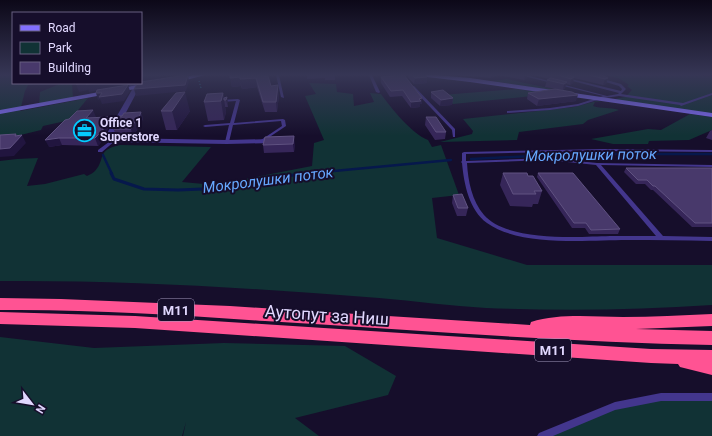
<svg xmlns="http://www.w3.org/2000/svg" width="712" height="436" viewBox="0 0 712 436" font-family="Roboto,sans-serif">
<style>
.green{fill:#113235}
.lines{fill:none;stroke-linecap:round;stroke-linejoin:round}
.stream-far1{stroke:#06184c;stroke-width:2.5}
.stream{stroke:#06184c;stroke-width:3}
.path{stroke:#26bdc5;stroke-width:1;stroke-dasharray:1 2;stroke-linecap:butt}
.lane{fill:#43368d;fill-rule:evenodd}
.street{fill:#43368d;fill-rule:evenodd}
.secondary{fill:#826fff;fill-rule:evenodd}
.highway{fill:#ff5393;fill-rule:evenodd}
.wall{fill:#362659}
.shaded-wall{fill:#21153f}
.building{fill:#48396b;stroke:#605282}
.labels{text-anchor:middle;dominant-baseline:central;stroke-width:4;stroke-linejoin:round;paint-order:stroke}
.far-poi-label{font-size:12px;font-weight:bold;fill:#e1d8ff;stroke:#160e2b;text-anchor:start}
.shield{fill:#160e2b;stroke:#a49bbf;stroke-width:1}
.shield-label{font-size:13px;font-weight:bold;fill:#e1d8ff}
.water-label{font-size:15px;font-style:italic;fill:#66a8ff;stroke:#160e2b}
.near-street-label{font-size:17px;fill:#e1d8ff;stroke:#160e2b}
</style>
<rect width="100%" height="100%" fill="#160e2b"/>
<path class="green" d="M0 75 13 76V83H43L28 85 25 91 20 111 88 98 70 120 43 126 41 130 0 140Z
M607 75H699L712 77V114L610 100 625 97 632 90 627 86 629 85 620 79Z
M507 79 576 94 492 81Z
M62 83H72L73 99 39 105 40 92Z
M309 83 336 84 337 92 353 94 354 106 374 102 370 93 381 94C392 109 411 133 428 140L432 147 441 145 459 195 432 198 437 238 527 265H712V305C637 310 562 311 486 308 451 306 415 301 379 298 253 288 126 280 0 281V161L17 159 38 158 27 186 45 184 84 174 87 176C89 175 93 173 95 171 106 159 96 150 120 145L211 147 182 182 215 185 312 166 314 143 324 140 305 96 316 94Z
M516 89 553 94 453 104 442 95Z
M597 101H601L595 102 593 106C602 109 610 107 619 110L588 120 583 124 519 132 517 140 440 142 472 134 473 131 463 119 574 107Z
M690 114 712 117V130L689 140 649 141 648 144H613L591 139 648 129 661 130Z
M0 337 94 348 224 343 345 346 396 376 388 395 295 418 319 436H183L186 422 182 436H0Z
M712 393V436H542L615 406 661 397Z"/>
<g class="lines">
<path class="stream-far1" d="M103 155 112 174
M471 159 572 154H712
M302 174 451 160"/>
<path class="stream" d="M111 173 114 179 144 189 178 190 228 188 265 178 313 173"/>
<path class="path" d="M199 81 201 88"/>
<path class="lane" d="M276 75H279L284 98 281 97Z
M369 75H372L380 92 379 93 376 92Z
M520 75H526L607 96 618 94 619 93 565 79 567 78 621 91 622 89 619 86 599 80 598 79 600 78 621 84 626 89 621 94 683 103 712 93V95L681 106 680 105 619 96 604 98 578 106 550 110 507 113V111H508L550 108 578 104 603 96Z
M412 86H414L455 129V137H453L452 130 412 88Z
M238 99 240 100 234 123 283 119 285 120 286 126 262 142 260 141 261 140 282 126 281 121 233 125 229 142 228 143H226L225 142 229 125 205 127 203 126 205 125 230 123 236 101 221 102 219 101 221 100Z
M113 139H115L116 140 102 152H98V150Z
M603 149 712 150V152L603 151 466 154V161L548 158 597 163 712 165V167L601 165 663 236 712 237V241C684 240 655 240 627 240 587 240 521 247 487 223 469 210 464 184 462 163L461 162 462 161V153L464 152ZM548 160 596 165 656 236C641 236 626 236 610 236 577 237 508 242 484 215 472 201 468 181 467 163Z
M661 393H712V401H661L615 410 553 436H537L539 433 615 402Z"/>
<path class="street" d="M125 83C131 83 136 82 139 88L114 135 116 138 227 140 271 139 275 141 271 143 227 144 111 142 106 135 133 88Z"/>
<path class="secondary" d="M193 75H205L175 83 172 81Z
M410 75H436L470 78 712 113V117L470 82Z
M149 83 152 85 151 86 0 114V110Z"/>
<path class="highway" d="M0 298 61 299 230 306 530 325 531 322C560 313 593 317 623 317 653 317 682 315 712 314V326L636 329 712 331V345C563 342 414 330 265 321 177 315 88 309 0 310Z
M0 312 135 316 651 349 712 350V375L680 367 678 364 651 363 135 328 0 324Z"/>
</g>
<path class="wall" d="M230 75 267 76 271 86 279 95 277 112H265L257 87 242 89 241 86 232 87Z
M307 75H335V80H325V78L307 79Z
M393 75H404L422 98V104H420V107L411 108 402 96 390 97 381 83V77L393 76Z
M408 75H426L427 83 414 84 408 77Z
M459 75H498L491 78Z
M499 75H527V78L524 80Z
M534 75H601L608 78 606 84 603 85 574 78 573 83 570 85 566 84 565 88 563 90 545 87 547 80 549 79Z
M431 92 453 98 452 105 440 106 431 98Z
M223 93 224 98 227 97 228 104V107H225L226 112 224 120 208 121 204 102Z
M528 93 576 101 537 106 527 99Z
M161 111H190L177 130H166Z
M96 117 95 118 110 124 105 134 107 139H104L98 146 62 145 49 147 65 120Z
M426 117 446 132 445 139 435 140 425 125Z
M143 118 140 127 138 128 133 137H117L116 135 113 128Z
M712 130V140L706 138 710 131Z
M295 144 294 152 264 153 263 145Z
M626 168H712V227H692L653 190H651L645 184H636L624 172Z
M503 173 528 176 542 191 538 204H533L532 207 510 206 500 185Z
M538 173 620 229 618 234H589L585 228H572L537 177Z
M453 195 468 208 466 216H457L452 203Z"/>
<path class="shaded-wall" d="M141 75H160L161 77 157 80 141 83Z
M188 75 189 81 186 91 136 96 134 89Z
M491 75H498L491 78Z
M525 75H527V78L524 80Z
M240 77 241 86 232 87 230 78Z
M427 77V83L414 84 415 78Z
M574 77 573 83 570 85 571 79Z
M256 78 257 87 242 89 240 79Z
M608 78 606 84 603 85 605 79Z
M567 82 565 88 563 90 564 84Z
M84 83H86L88 90 79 92 76 84Z
M94 83H125L126 85 89 92 86 84Z
M128 85 130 91 124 101 102 104 100 99 98 100 96 93Z
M278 85 279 95 277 112 276 102Z
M185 92 190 111 177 130 172 111Z
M223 93 226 112 224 120 221 101Z
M578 95 576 101 537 106 539 99Z
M227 97 228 104V107L226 100Z
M422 98V104H420V107L411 108V102L419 99Z
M453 98 452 105 440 106 441 100Z
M93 110 96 117 89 126 86 118Z
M141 112 143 118 140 127 138 128 133 137 131 129Z
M108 117 110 124 105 134 107 139H104L98 146 95 138Z
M16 134 19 139 22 135 26 143 14 156 0 157V149Z
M294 136 295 144 294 152 293 144Z
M59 138 62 145 49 147 45 140Z"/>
<path class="building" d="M186 75H188L185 85 134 89 138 83H141V82Z
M230 75H265V77L268 76 271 86 278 85 276 102H263L256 78 240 79V77L230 78Z
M394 75H404L422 98 419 99 421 101 411 102 403 90 391 91 381 77 395 76Z
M413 75H426L427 77 415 78Z
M558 75H570L574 77 571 79Z
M589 75H601L608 78 605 79Z
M551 78 567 82 564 84 547 80Z
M75 83H84L76 84Z
M86 83H94L86 84Z
M128 85 122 94 99 97 102 93H96L97 90Z
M555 89 572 92 578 95 539 99 528 93Z
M443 90 453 98 441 100 431 92Z
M185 92 172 111H161L176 93Z
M223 93 221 101 204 102 207 94Z
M227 97 226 100H224V98Z
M93 110 86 118 108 117 102 127 104 132H101L95 138H59L45 140 65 120 69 119 77 111Z
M141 112 138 120 135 121 131 129H114L113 128 119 116H122L124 113Z
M426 117H436L446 132H436Z
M16 134 15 136 22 135 10 148 0 149V135Z
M294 136 293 144 263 145 265 137Z
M626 168H712V223H695L655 186H653L647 180H638Z
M503 173H527L528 176H533L542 191H534L536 194H513Z
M538 173H573L620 229 591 230 586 223H574Z
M462 194 468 208H458L453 195Z"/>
<linearGradient id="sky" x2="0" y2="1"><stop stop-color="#0c0818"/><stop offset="0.55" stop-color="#363655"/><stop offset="1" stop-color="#363655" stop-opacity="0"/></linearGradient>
<rect width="712" height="136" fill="url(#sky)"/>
<defs>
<symbol id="office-ring" viewBox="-11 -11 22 22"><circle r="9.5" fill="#160e2b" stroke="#04cbff" stroke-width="1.5"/><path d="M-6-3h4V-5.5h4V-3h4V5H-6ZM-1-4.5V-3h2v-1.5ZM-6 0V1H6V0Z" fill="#04cbff"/></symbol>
</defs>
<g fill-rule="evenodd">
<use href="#office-ring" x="72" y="118" width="25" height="25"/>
</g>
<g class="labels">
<g class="far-poi-label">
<text x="100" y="123">Office 1<tspan x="100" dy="14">Superstore</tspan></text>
</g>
<g class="shield">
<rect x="158" y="299" width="36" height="22" rx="3"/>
<rect x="535" y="339" width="36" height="22" rx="3"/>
</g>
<g class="shield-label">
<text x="176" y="310">M11</text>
<text x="553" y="350">M11</text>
</g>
<g class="water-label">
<text transform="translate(591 155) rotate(-1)">Мокролушки поток</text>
<text transform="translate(268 180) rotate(-7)">Мокролушки поток</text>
</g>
<g class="near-street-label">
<text transform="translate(327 315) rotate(4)">Аутопут за Ниш</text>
</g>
</g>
<rect x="12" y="12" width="130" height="72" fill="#160e2b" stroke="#675f80"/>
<rect x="20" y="25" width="20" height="6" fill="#826fff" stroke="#675f80"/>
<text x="48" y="32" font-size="12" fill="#e1d8ff">Road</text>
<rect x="20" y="42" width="20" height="12" fill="#113235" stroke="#675f80"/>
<text x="48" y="52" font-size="12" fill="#e1d8ff">Park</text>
<rect x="20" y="62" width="20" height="12" fill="#48396b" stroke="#675f80"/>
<text x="48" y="72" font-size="12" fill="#e1d8ff">Building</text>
<g transform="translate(32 404) rotate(121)" stroke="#160e2b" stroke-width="3" paint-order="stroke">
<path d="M0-3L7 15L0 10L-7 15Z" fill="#e1d8ff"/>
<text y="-6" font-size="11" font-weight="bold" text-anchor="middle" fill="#e1d8ff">N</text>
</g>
</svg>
